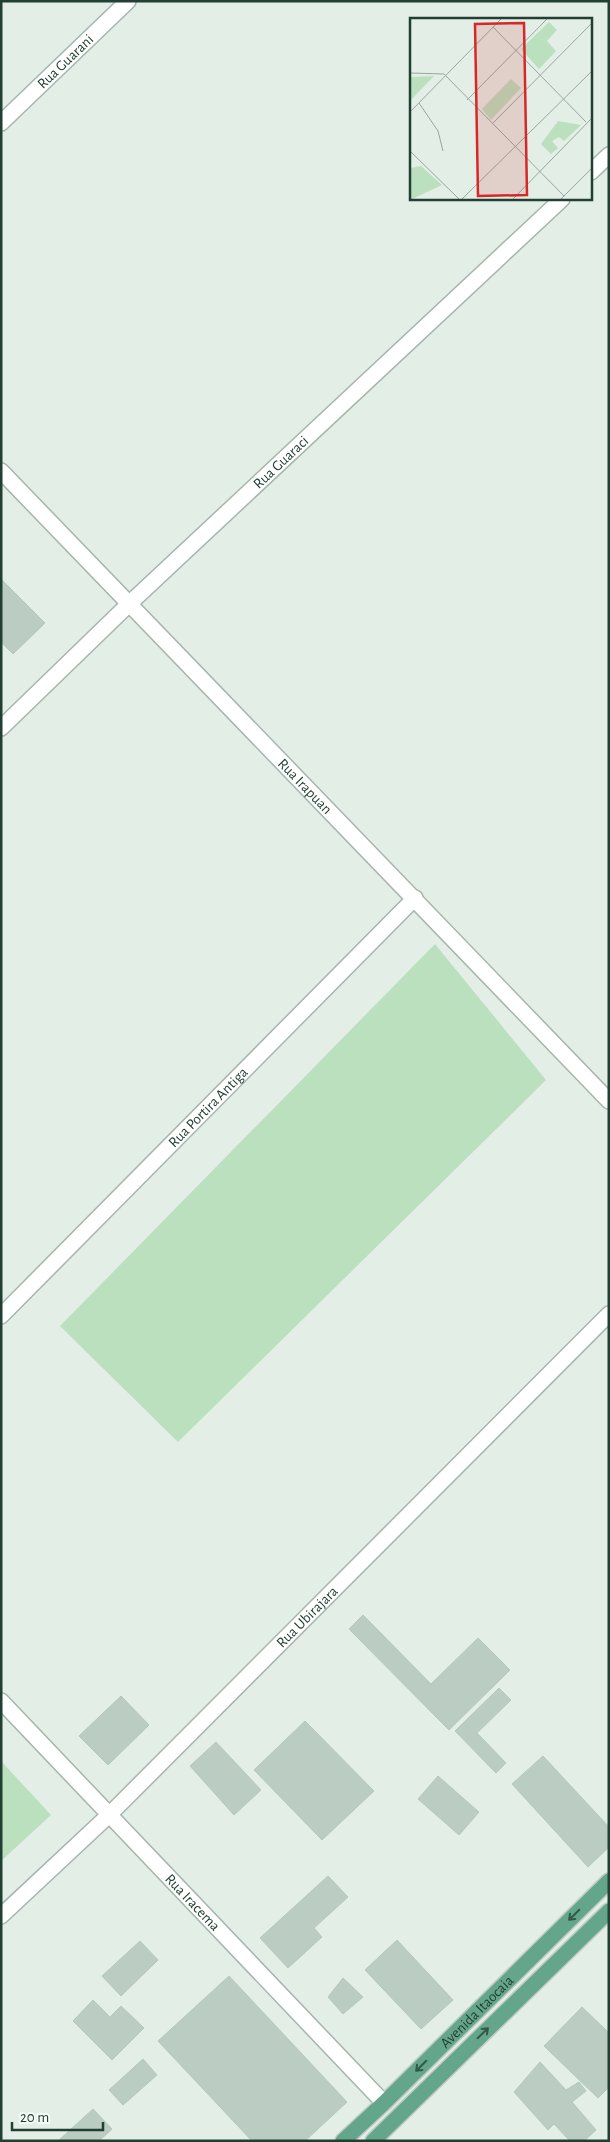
<svg xmlns="http://www.w3.org/2000/svg" width="610" height="2142" viewBox="0 0 610 2142" font-family="'Alegreya Sans',sans-serif">
<style>
.green{fill:#bae0be}
.building{fill:#bbccc2;stroke:#b4c8bd}
.lines{fill:none;stroke-linecap:round;stroke-linejoin:round}
.minor-casing{stroke:#a5b6ad;stroke-width:18}
.major-casing{stroke:#c1cac6;stroke-width:18}
.minor{stroke:#fff;stroke-width:15}
.major{stroke:#64a68b;stroke-width:15}
.oneway{stroke:#325a49}
.labels{text-anchor:middle;dominant-baseline:central;stroke-width:4;stroke-linejoin:round;paint-order:stroke}
.street-label{font-size:15px;fill:#214033;stroke:#f4faf6}
.inset-road{fill:none;stroke:#95a89f;stroke-width:1}
.view{fill:#d62828;fill-opacity:0.15;stroke:#d62828;stroke-width:2.5}
.inset-edge{fill:none;stroke:#214033;stroke-width:2.5}
</style>
<rect width="100%" height="100%" fill="#e3eee7"/>
<path class="green" d="M435 944 546 1080 178 1442 60 1326Z
M1 1761 51 1815 1 1861Z"/>
<path class="building" d="M1 579 45 623 13 654 1 642Z
M363 1615 431 1684 478 1638 510 1670 449 1730 349 1629Z
M499 1688 511 1700 477 1733 506 1763 496 1773 455 1731Z
M121 1696 149 1725 108 1765 79 1736Z
M305 1721 374 1791 322 1840 254 1770Z
M216 1742 261 1790 234 1815 190 1766Z
M543 1756 609 1827V1847L588 1867 512 1784Z
M438 1776 479 1812 459 1835 418 1799Z
M328 1876 348 1897 314 1928 322 1937 288 1968 260 1938Z
M397 1940 453 2000 421 2029 365 1970Z
M140 1941 158 1960 121 1996 102 1976Z
M229 1976 347 2102 305 2141H252L158 2041Z
M343 1978 363 1997 343 2014 328 1997Z
M93 2000 110 2017 121 2006 144 2028 112 2060 73 2021Z
M582 2007 609 2033V2087L598 2098 544 2046Z
M143 2059 157 2075 123 2105 109 2090Z
M540 2062 566 2090 579 2082 586 2091 572 2102 596 2130 584 2141H570L554 2124 548 2130 514 2092Z
M93 2109 112 2129 99 2141H58Z"/>
<g class="lines">
<defs>
<g id="minor">
<path id="s1" d="M1 123 128 1"/>
<path d="M591 172 609 155"/>
<path id="s2" d="M1 471 609 1101"/>
<path id="s3" d="M1 728 129 604 562 199"/>
<path id="s4" d="M1 1316 415 898"/>
<path id="s5" d="M1 1701 384 2103"/>
<path id="s6" d="M1 1916 109 1815 609 1314"/>
</g>
<g id="major">
<path id="s7" d="M343 2141 384 2103 609 1881"/>
<path d="M373 2141 609 1911"/>
</g>
</defs>
<use href="#minor" class="minor-casing"/>
<use href="#major" class="major-casing"/>
<use href="#minor" class="minor"/>
<use href="#major" class="major"/>
</g>
<defs><path id="oneway-shaft" d="M-6 0H5M1.5-3L5.5 0L1.5 3" fill="none" stroke-width="1.6" stroke-linecap="round" stroke-linejoin="round" transform="scale(1.25)"/></defs>
<g class="oneway">
<use href="#oneway-shaft" transform="translate(574 1915) rotate(135)"/>
<use href="#oneway-shaft" transform="translate(483 2033) rotate(-44)"/>
<use href="#oneway-shaft" transform="translate(421 2066) rotate(135)"/>
</g>
<g class="labels">
<g class="street-label">
<text stroke="none"><textPath href="#s1" startOffset="89">Rua Guarani</textPath></text>
<text stroke="none"><textPath href="#s3" startOffset="386">Rua Guaraci</textPath></text>
<text stroke="none"><textPath href="#s2" startOffset="438">Rua Irapuan</textPath></text>
<text stroke="none"><textPath href="#s4" startOffset="294">Rua Portira Antiga</textPath></text>
<text stroke="none"><textPath href="#s6" startOffset="428">Rua Ubirajara</textPath></text>
<text stroke="none"><textPath href="#s5" startOffset="278">Rua Iracema</textPath></text>
<text stroke="none"><textPath href="#s7" startOffset="186">Avenida Itaocaia</textPath></text>
</g>
</g>
<g transform="translate(410 18)">
<rect width="182" height="182" fill="#e3eee7"/>
<path d="M139 4 147 12 137 23 146 33 129 51 111 31ZM24 58 0 83V59ZM101 61 111 70 81 102 72 91ZM148 103 171 107 154 123 149 119 142 123 148 130 141 136 131 126ZM11 148 32 167 0 182V150Z" fill="#bae0be"/>
<path class="inset-road" d="M83 9 176 104M0 55 34 56 154 178M57 82 138 0M9 85 28 113 33 133M0 94 92 0M83 105 182 5M0 133 50 182M51 182 183 52M102 182 183 99M150 182 183 149"/>
<path class="view" d="M114 5 117 177 68 178 65 6Z"/>
<rect width="182" height="182" class="inset-edge"/>
</g>
<rect width="610" height="2142" fill="none" stroke="#214033" stroke-width="5"/>
<path d="M12 2122v8h91v-8" fill="none" stroke="#214033" stroke-width="2.5"/>
<text x="20" y="2122" font-size="15" fill="#214033" stroke="#f4faf6" stroke-width="4" paint-order="stroke">20 m</text>
</svg>
